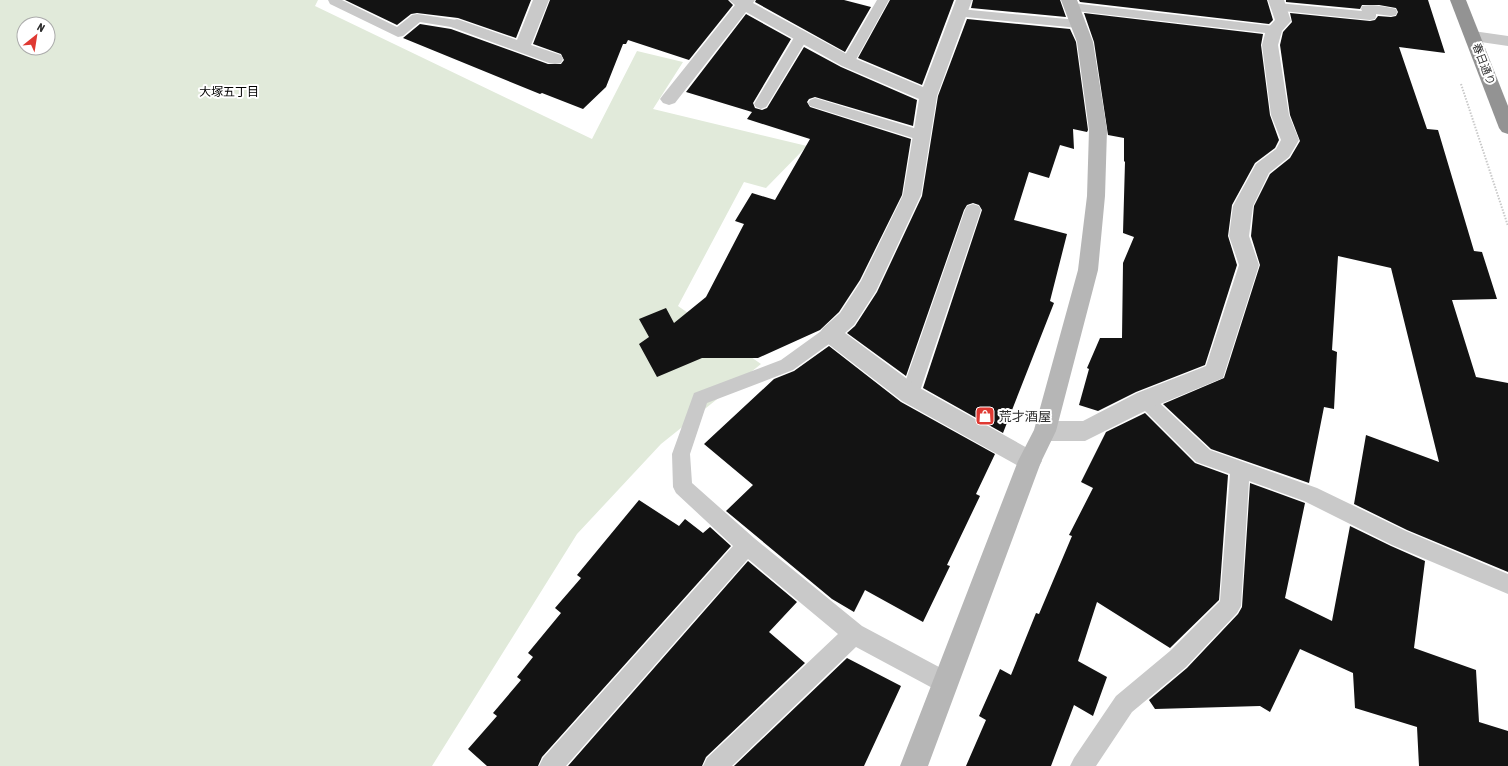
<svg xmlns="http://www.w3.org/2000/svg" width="1508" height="766" viewBox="0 0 1508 766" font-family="'Asap Condensed','Noto Sans JP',sans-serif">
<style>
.green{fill:#e1eada;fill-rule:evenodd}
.building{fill:#131313}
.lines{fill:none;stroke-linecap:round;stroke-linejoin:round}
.path{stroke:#c9c9c9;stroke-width:2;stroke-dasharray:1.5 1.5;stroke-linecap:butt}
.lane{fill:#c9c9c9;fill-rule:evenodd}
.street{fill:#c9c9c9;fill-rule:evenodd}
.secondary{fill:#b6b6b6;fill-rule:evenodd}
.highway{fill:#939393;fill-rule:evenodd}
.labels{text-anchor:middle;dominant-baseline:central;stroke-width:4;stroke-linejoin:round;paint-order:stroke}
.far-street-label{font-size:11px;fill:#2c2c2c;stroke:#fff}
.far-neighbourhood-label{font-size:12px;fill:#000;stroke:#fff}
.poi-label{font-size:13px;fill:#2c2c2c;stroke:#fff;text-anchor:start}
</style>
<rect width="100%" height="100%" fill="#fff"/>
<path class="green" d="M0 0H318L315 6 592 139 637 51 683 62 653 109 807 146 766 188 744 182 678 306 761 364 661 444 577 534 432 766H0ZM24 24H48V48H24Z"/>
<path class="building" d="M345 0H531L516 38 458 18 417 13 411 14 397 25Z
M550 0H728L733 5 689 60 628 40 626 44H623L606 87 583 109 542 93 540 94 403 38 420 24 451 29 548 64H561L564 60 561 54 533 44Z
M756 0H844L871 7 845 52 755 2Z
M890 0H954L922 85 858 58Z
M973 0H1060L1066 17 971 8Z
M1079 0H1267L1273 20 1269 24 1080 2Z
M1286 0H1428L1445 53 1399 47 1427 129 1438 130 1474 251 1482 252 1497 299 1452 300 1476 377 1508 383V572L1407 530 1354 504 1366 435 1439 462 1391 268 1338 256 1332 350 1337 352 1334 409 1324 407 1309 483 1211 449 1163 404 1224 378 1260 265 1251 236 1254 206 1270 174 1290 158 1300 141 1290 115 1280 45 1283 32 1292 22 1290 13 1370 21 1375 20 1378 16 1391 17 1396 16 1398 12 1396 8 1379 5H1362L1360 9 1286 2Z
M1084 13 1263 34 1261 45 1270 115 1279 140 1275 148 1255 163 1232 205 1228 236 1237 265 1205 365 1136 392 1098 411 1079 405 1089 369 1087 368 1100 338H1122L1123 263 1134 237 1123 233 1125 162 1124 161V138L1108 135 1094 42Z
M746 14 791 39 753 103 755 108 762 110 767 108 804 47 841 67 917 100 913 126 815 97 809 99 807 102 810 107 911 139 902 195 860 280 839 312 820 330 758 358H702L657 377 639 344 649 337 639 319 666 308 674 323 706 297 744 224 735 221 752 193 775 200 810 139 747 119 752 112 686 92Z
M967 19 1070 29 1076 42 1088 130 1087 132 1073 129 1074 149 1060 145 1049 178 1029 172 1014 220 1067 234 1050 301 1054 303 1003 433 923 388 982 210 979 205 973 203 967 205 964 210 906 376 847 333 855 326 877 292 922 196 938 96Z
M829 346 901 402 995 454 976 494 980 496 947 565 950 566 923 622 865 590 854 612 832 599 726 511 753 485 704 444 774 379 794 371Z
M1145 413 1195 463 1228 475 1219 600 1170 648 1097 602 1078 661 1107 677 1093 716 1074 705 1051 766H966L986 720 979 716 1000 669 1011 675 1036 613 1039 614 1072 536 1069 535 1093 488 1081 482 1106 432Z
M1250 483 1305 503 1285 598 1332 621 1350 526 1391 546 1425 561 1414 648 1476 670 1479 722 1508 731V766H1419L1417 727 1355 708 1353 673 1300 649 1270 712 1260 706 1155 709 1149 700 1187 668 1238 614 1242 607Z
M639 500 679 526 685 519 703 533 710 527 731 546 542 757 538 766H487L468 749 497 716 493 713 521 680 517 677 533 657 528 653 561 613 555 608 581 578 577 575Z
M748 561 797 602 769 632 805 663 706 757 702 766H568Z
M847 658 901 686 864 766H734Z"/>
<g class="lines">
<path class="path" d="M1461 84 1508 226"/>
<path class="lane" d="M328 0H342L397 27 412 15 417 14 457 20 462 21 464 24 462 27 457 28 420 22 403 36 398 37 330 4Z
M877 0H889L853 65 848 66 843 65 841 62Z
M1072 3 1274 26 1279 27 1281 30 1279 33 1274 34 1067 10 1066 7 1067 4Z
M1278 3 1362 11 1361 9 1362 6C1372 4 1386 7 1396 9L1397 12 1396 15 1391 16 1376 14V16L1375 19 1370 20 1273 10 1272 7 1273 4Z
M960 9 1078 20 1083 21 1085 24 1083 27 1078 28 955 16 954 13 955 10Z
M802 32 807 33 809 36 768 104 766 107 761 109 756 107 754 104 795 36 797 33Z
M815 98 927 132 929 136 927 140 922 141 810 106 808 103 810 100Z
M973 204 979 206 981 210 919 394 916 399 910 402 904 399 901 394 965 210 967 206Z
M830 327 836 329 839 334 836 339 793 370 707 403 690 454 692 483 754 538 862 626 954 675 957 683 954 691 946 694 938 691 856 647 732 766H703L707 758 838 634 748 559 566 766H539L543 758 733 546 676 493 673 487 672 454 694 393 781 360 824 329Z
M1145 392 1151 395 1210 450 1317 488 1406 531 1508 574V594L1392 545 1304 501 1249 481 1241 606 1237 613 1186 667 1132 712 1096 766H1070L1074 758 1116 696 1170 651 1220 601 1230 474 1196 462 1139 405 1136 400 1139 395Z"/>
<path class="street" d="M533 0H549L531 45 561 55 563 59 561 63 555 64 549 63 451 27 449 24 451 21 457 19 517 40Z
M729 0H755L753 3 854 58 923 87 956 0H972L937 96 921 195 876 291 854 325 845 333 918 387 1038 454 1042 461 1038 468 1030 471 1022 468 902 401 823 340 819 334 823 328 840 313 861 281 903 195 919 99 842 66 746 12 675 103 669 105 663 103 660 99 663 95 735 5Z
M1268 0H1284L1291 21 1282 31 1278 45 1289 115 1299 140 1289 157 1269 173 1253 206 1249 236 1259 265 1223 378 1153 407 1085 441H1045L1037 438 1034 431 1037 424 1045 421H1083L1137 393 1206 366 1239 265 1229 236 1233 206 1256 164 1276 149 1281 140 1271 115 1262 45 1266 30 1275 20Z
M1473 31 1508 36V46L1467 40 1465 36 1467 32Z"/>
<path class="secondary" d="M1061 0H1077L1093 42 1107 130 1105 196 1098 270 1056 431 1041 462 928 766H900L1018 461 1034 430 1078 270 1087 196 1089 130 1077 42Z"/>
<path class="highway" d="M1450 0H1466L1508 106V134L1502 132 1499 128Z"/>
</g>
<defs>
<symbol id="shop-square" viewBox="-11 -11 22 22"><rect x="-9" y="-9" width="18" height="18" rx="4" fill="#df3932" stroke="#fff"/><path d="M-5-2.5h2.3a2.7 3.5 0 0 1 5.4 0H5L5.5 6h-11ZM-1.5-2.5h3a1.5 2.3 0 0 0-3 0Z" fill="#fff"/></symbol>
</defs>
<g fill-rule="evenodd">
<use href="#shop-square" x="974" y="405" width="22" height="22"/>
</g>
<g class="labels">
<g class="far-street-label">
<text transform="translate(1484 64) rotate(69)">春日通り</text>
</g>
<g class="far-neighbourhood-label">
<text x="229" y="92">大塚五丁目</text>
</g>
<g class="poi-label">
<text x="999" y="416">荒才酒屋</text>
</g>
</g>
<g transform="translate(36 36) rotate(30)"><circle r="19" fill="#ffffff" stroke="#ababab"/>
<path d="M0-3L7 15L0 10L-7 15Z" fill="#df3932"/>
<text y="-6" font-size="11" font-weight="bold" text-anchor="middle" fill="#2c2c2c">N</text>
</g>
</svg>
